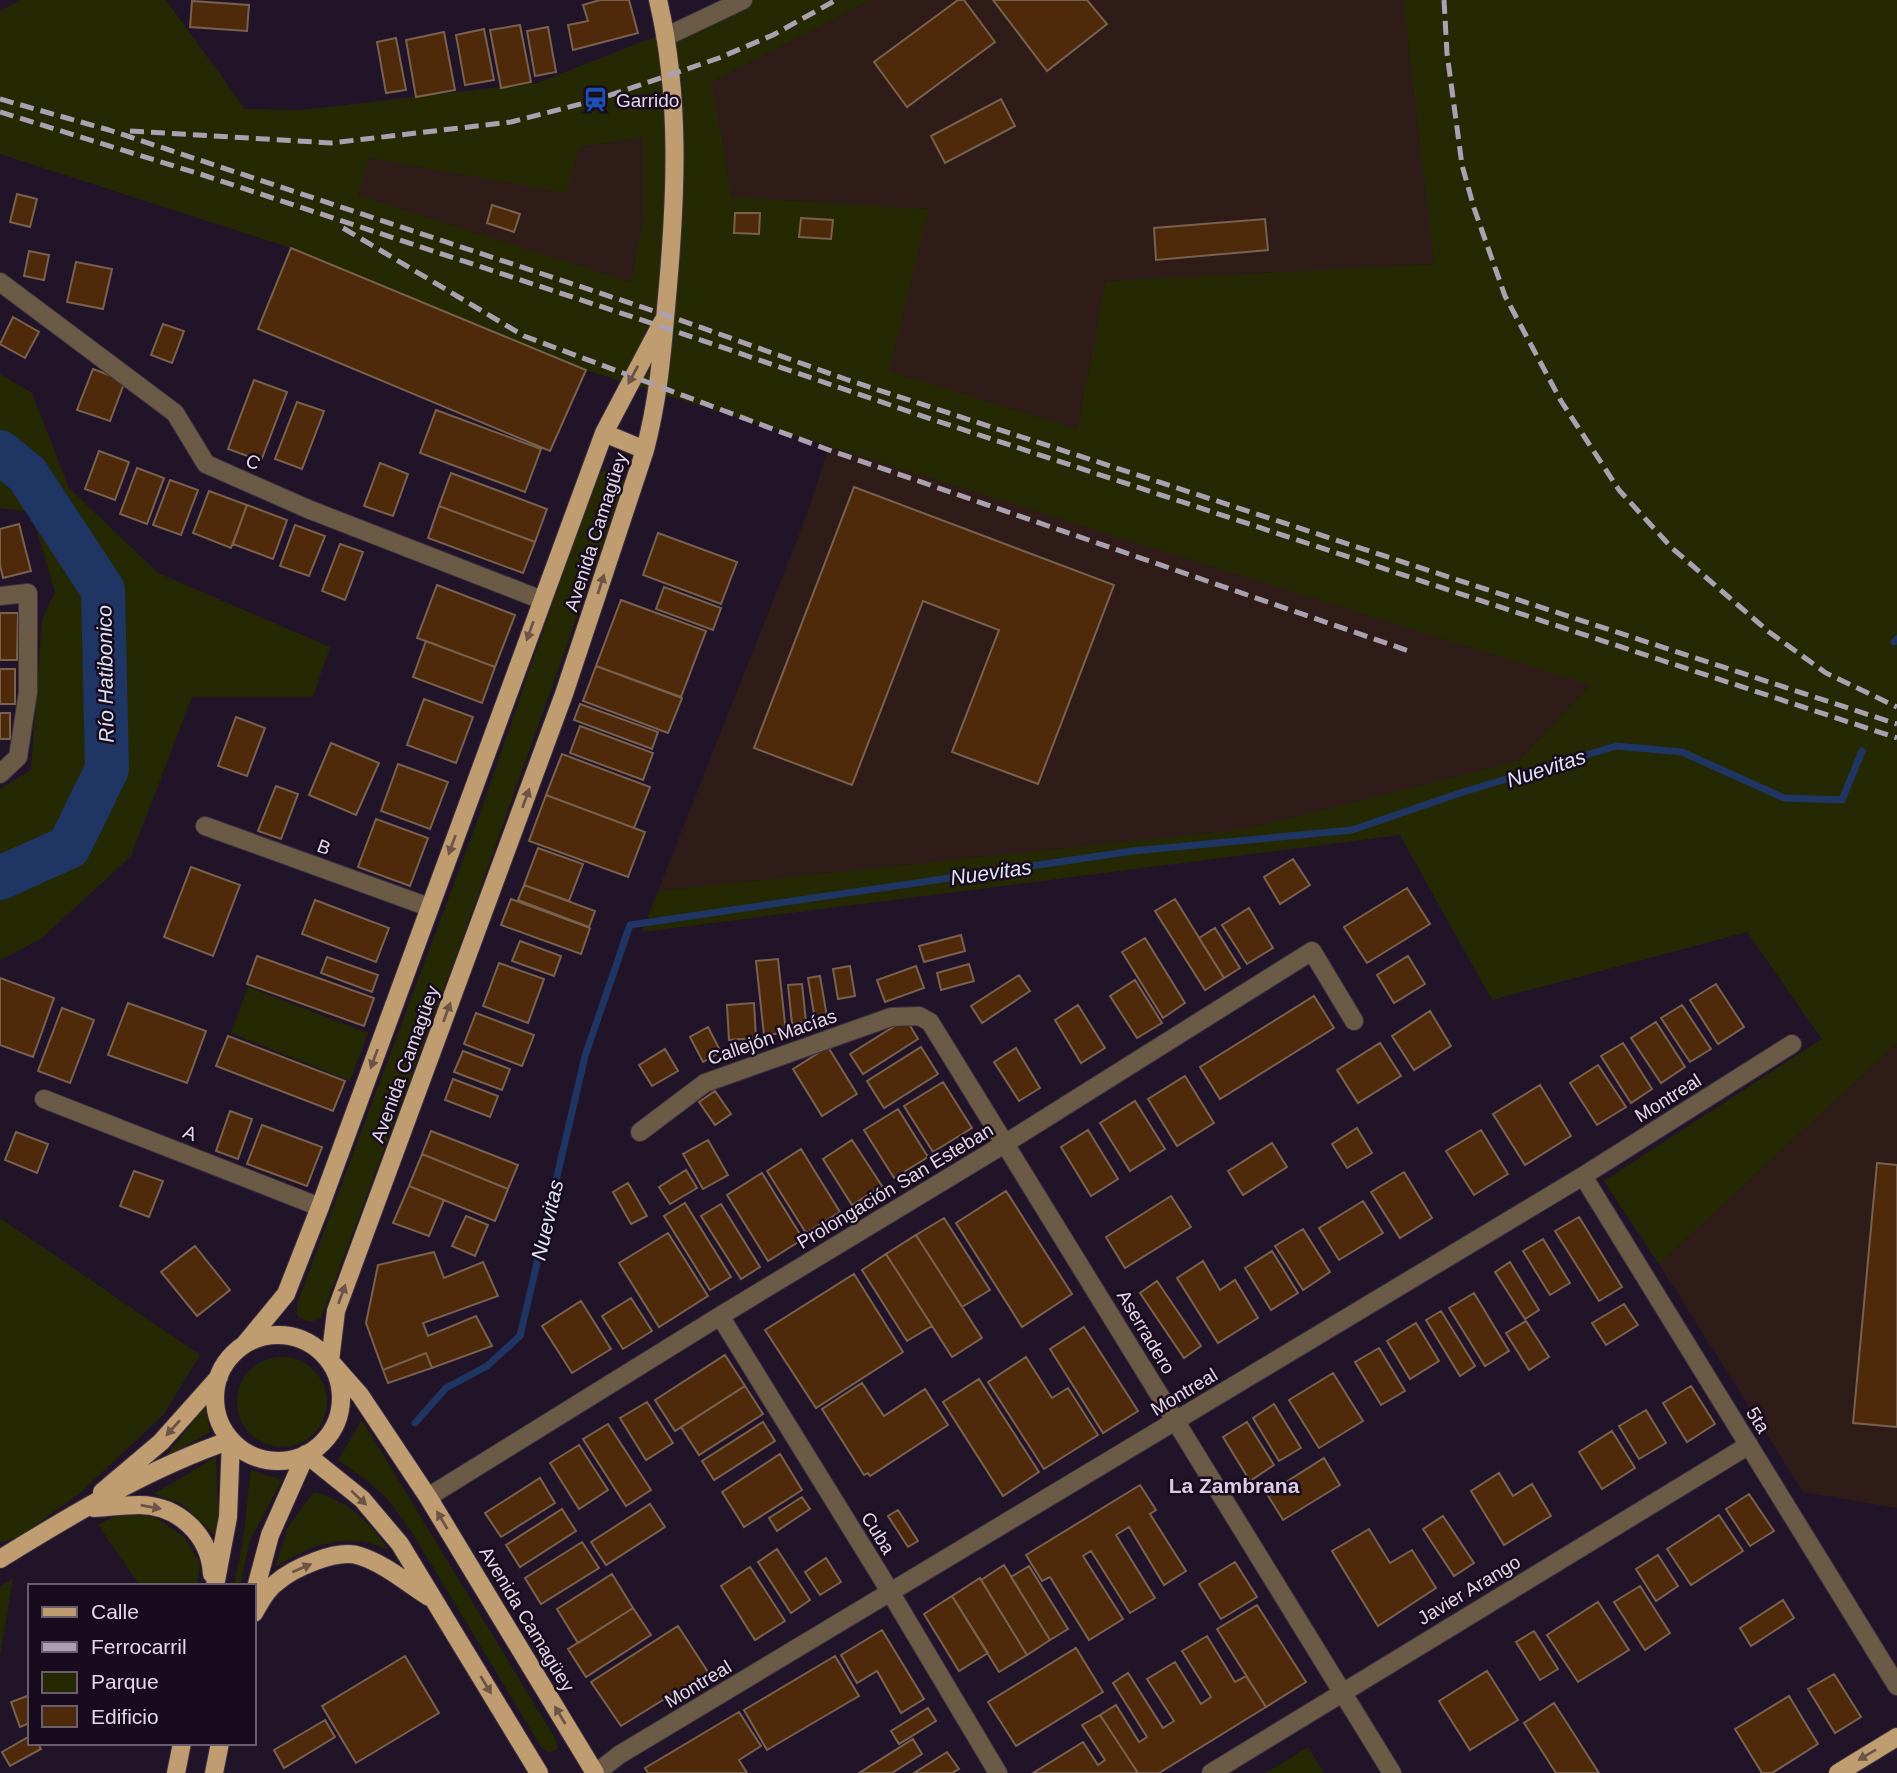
<svg xmlns="http://www.w3.org/2000/svg" width="1897" height="1773" viewBox="0 0 1897 1773" font-family="Helvetica,sans-serif">
<style>
.industrial{fill:#2f1c18}
.green{fill:#242904;fill-rule:evenodd}
.lines{fill:none;stroke-linecap:round;stroke-linejoin:round}
.stream{stroke:#1f3563;stroke-width:7}
.river{stroke:#1f3563;stroke-width:44}
.building{fill:#4e2a0b;stroke:#796150;stroke-width:2}
.minor-casing{stroke:#3d3043;stroke-width:20}
.major-casing{stroke:#3d3043;stroke-width:20}
.minor{stroke:#6b5b46;stroke-width:18}
.major{stroke:#bf9d70;stroke-width:18}
.rail{stroke:#aba0b0;stroke-width:5;stroke-dasharray:14 7;stroke-linecap:butt}
.oneway{fill:#6c5447}
.labels{text-anchor:middle;dominant-baseline:central;stroke-width:5;stroke-linejoin:round;paint-order:stroke}
.poi-label{font-size:19px;fill:#e2d9e7;stroke:#180b1e;text-anchor:start}
.street-label{font-size:19px;fill:#e2d9e7;stroke:#180b1e}
.water-label{font-size:21px;font-style:italic;fill:#dce5f4;stroke:#180b1e}
.neighbourhood-label{font-size:21px;font-weight:bold;fill:#ddcbe5;stroke:#180b1e}
</style>
<rect width="100%" height="100%" fill="#221428"/>
<path class="industrial" d="M871 0H1403L1434 264 1106 281 1077 429 888 371 929 209 732 197 712 82Z
M644 138 643 218 631 282 358 195 368 158 565 192 579 147Z
M830 445 1591 684 1519 761 1245 829 658 891 806 517Z
M1897 1043V1508L1803 1492 1659 1264Z"/>
<path class="green" d="M21 0H166L245 109 301 110 537 83 749 0H871L712 82 732 197 929 209 889 371 1077 429 1106 281 1434 264 1403 0H1897V1043L1659 1264 1604 1181 1822 1039 1747 932 1492 1000 1400 835 642 932 658 891 1245 829 1519 761 1590 685 586 370 291 248 0 154V11ZM643 138V218L631 282 358 195 369 158 566 193 579 147Z
M0 374 32 393 69 488 158 573 330 647 313 697H192L131 856 41 939 0 960V789L31 770 42 620 55 592 31 512 0 508Z
M605 470 620 475 625 482 463 937 321 1318C311 1323 305 1322 297 1315V1304L481 811 597 474Z
M248 987 368 1033 350 1081 231 1033Z
M0 1218 200 1355 163 1415 80 1493 19 1537 0 1543Z
M237 1402a45 45 0 1 1 90 0a45 45 0 1 1-90 0Z
M205 1407 210 1432 164 1458Z
M362 1420 556 1740 558 1748 550 1753 542 1748 413 1534 386 1497 369 1482 338 1460Z
M216 1457 218 1509 217 1537 182 1504 154 1494Z
M251 1470 282 1480 250 1540 240 1586H234L243 1541Z
M314 1492C349 1502 367 1519 388 1549 378 1546 366 1541 355 1541 325 1539 300 1552 275 1567L288 1527Z
M149 1513 185 1538 200 1563 197 1586H140L98 1525 118 1515Z
M13 1578 0 1656V1587Z
M1308 1747 1324 1773H1266Z"/>
<g class="lines">
<path class="stream" d="M1894 642 1897 639
M415 1423 446 1388 487 1366 520 1336 585 1056 630 925 1133 851 1352 830 1463 792 1616 746 1682 752 1784 798 1842 800 1862 751"/>
<path class="river" d="M0 452 27 474 103 590 107 769 69 847 0 878"/>
</g>
<path class="building" d="M600 0H629L638 33 573 50 568 25 588 21 583 5Z
M958 0H964L995 42 907 107 874 62Z
M993 0H1087L1107 24 1047 71Z
M192 1 249 5 247 31 190 27Z
M520 25 531 82 501 88 490 30Z
M548 27 556 72 535 76 527 31Z
M484 29 494 80 465 85 456 35Z
M444 32 455 90 416 97 406 40Z
M396 38 406 90 386 93 377 42Z
M1001 99 1015 126 945 163 931 136Z
M17 194 37 199 30 227 10 222Z
M492 205 520 214 514 232 487 223Z
M735 213H760L759 234 734 233Z
M801 218 833 220 831 239 799 237Z
M1265 219 1268 250 1156 260 1154 228Z
M291 248 586 370 550 451 258 329Z
M29 251 49 255 44 280 24 276Z
M76 262 112 269 103 309 67 302Z
M13 317 39 332 25 358 0 344Z
M163 324 184 331 172 363 151 355Z
M93 369 125 381 110 421 77 410Z
M254 380 287 392 261 461 228 449Z
M297 402 324 411 302 469 275 459Z
M436 410 541 449 525 492 420 453Z
M99 451 129 462 115 500 85 489Z
M380 463 408 474 393 516 364 506Z
M137 468 164 478 147 524 120 514Z
M451 473 547 509 535 542 439 506Z
M170 480 198 490 181 535 153 525Z
M854 487 1114 585 1038 784 952 752 999 630 923 601 852 785 754 748Z
M209 491 247 505 231 548 193 533Z
M247 505 287 520 273 559 233 544Z
M439 506 535 542 523 573 428 538Z
M19 524 31 571 3 578 0 565V529Z
M295 525 325 536 309 576 280 566Z
M658 533 737 562 721 604 643 575Z
M340 544 363 552 345 600 322 591Z
M437 585 515 615 495 667 417 638Z
M664 587 721 608 713 630 656 609Z
M621 600 706 631 681 697 596 666Z
M0 613H18L17 660H0Z
M426 641 495 667 482 703 413 677Z
M596 666 682 698 668 733 583 701Z
M0 669H15V704H0Z
M424 699 473 717 456 763 407 745Z
M580 704 658 732 652 749 574 720Z
M0 713H10V739H0Z
M236 717 265 728 247 776 218 766Z
M580 726 653 753 643 780 570 753Z
M331 743 379 763 356 815 309 795Z
M562 754 650 787 634 828 546 795Z
M398 764 448 782 430 829 381 811Z
M276 786 298 794 281 839 258 831Z
M546 795 645 832 628 877 529 841Z
M376 819 428 838 410 886 358 867Z
M538 848 583 864 569 901 524 885Z
M1293 859 1310 885 1280 904 1264 877Z
M191 867 240 885 213 956 164 937Z
M524 885 595 911 589 927 518 900Z
M1407 888 1430 924 1367 963 1344 927Z
M511 899 590 928 581 954 501 925Z
M1175 899 1224 978 1205 990 1155 911Z
M315 900 389 928 376 962 302 934Z
M1249 908 1273 948 1247 964 1222 925Z
M1215 928 1240 968 1224 978 1199 938Z
M961 935 965 951 924 962 919 946Z
M1145 938 1185 1003 1163 1018 1122 952Z
M520 941 561 956 554 976 512 961Z
M257 956 374 998 364 1026 247 984Z
M1408 956 1425 984 1394 1003 1377 975Z
M327 957 378 975 372 992 321 973Z
M778 959 786 1033 764 1035 756 961Z
M499 963 544 979 528 1023 483 1006Z
M969 964 974 981 941 990 937 973Z
M850 966 855 996 838 999 833 969Z
M916 966 924 988 885 1002 877 980Z
M1019 975 1030 991 982 1023 971 1006Z
M820 976 827 1017 815 1020 808 978Z
M0 978 54 998 33 1057 0 1045Z
M1135 980 1162 1023 1137 1038 1110 996Z
M802 984 806 1022 792 1024 788 985Z
M1716 984 1744 1027 1718 1044 1690 1000Z
M1314 996 1334 1028 1220 1099 1200 1067Z
M128 1003 206 1031 187 1083 108 1055Z
M754 1003 756 1038 729 1040 727 1005Z
M1078 1005 1105 1048 1081 1063 1055 1020Z
M1682 1005 1711 1049 1690 1062 1661 1018Z
M62 1008 94 1020 70 1083 38 1071Z
M1430 1011 1451 1046 1414 1070 1392 1036Z
M476 1013 534 1035 522 1066 464 1044Z
M906 1019 918 1039 863 1074 850 1054Z
M1656 1022 1685 1067 1661 1083 1631 1038Z
M708 1027 721 1052 703 1062 690 1037Z
M228 1036 345 1081 333 1111 216 1066Z
M1380 1043 1401 1076 1358 1103 1337 1070Z
M1623 1043 1652 1089 1631 1103 1601 1056Z
M828 1047 857 1094 822 1116 793 1069Z
M921 1047 938 1074 884 1108 867 1081Z
M1016 1048 1040 1088 1019 1101 994 1062Z
M665 1049 678 1071 652 1086 639 1065Z
M463 1051 510 1069 502 1090 454 1072Z
M1598 1065 1626 1107 1597 1125 1570 1083Z
M1185 1076 1214 1123 1177 1146 1148 1099Z
M453 1079 498 1096 490 1117 445 1100Z
M943 1082 972 1128 933 1152 904 1106Z
M1540 1085 1571 1136 1525 1165 1493 1114Z
M715 1091 731 1114 715 1125 699 1102Z
M1135 1101 1165 1149 1130 1171 1100 1123Z
M898 1109 928 1157 894 1178 864 1130Z
M230 1111 252 1119 238 1159 216 1151Z
M262 1125 322 1147 307 1186 247 1164Z
M1357 1128 1372 1153 1347 1168 1332 1144Z
M1088 1130 1118 1179 1091 1196 1061 1147Z
M1481 1130 1508 1174 1474 1195 1446 1151Z
M431 1131 518 1165 508 1189 422 1154Z
M16 1132 48 1144 37 1173 5 1160Z
M708 1140 728 1175 703 1189 683 1154Z
M852 1140 882 1186 852 1205 823 1159Z
M1272 1143 1287 1167 1243 1195 1228 1171Z
M801 1149 840 1212 806 1233 767 1171Z
M422 1154 508 1189 495 1221 409 1186Z
M1877 1163 1897 1165V1427L1853 1423Z
M686 1170 697 1188 670 1204 659 1187Z
M134 1171 163 1181 149 1217 120 1206Z
M1404 1172 1432 1218 1400 1238 1371 1192Z
M762 1173 803 1239 768 1261 727 1195Z
M628 1183 647 1216 631 1224 613 1192Z
M409 1186 444 1200 429 1236 393 1223Z
M1006 1191 1072 1294 1022 1327 956 1223Z
M1171 1196 1191 1227 1125 1268 1106 1237Z
M1363 1201 1383 1233 1339 1260 1319 1228Z
M685 1203 731 1277 710 1290 664 1216Z
M721 1204 760 1267 741 1279 701 1216Z
M466 1216 488 1225 475 1256 452 1246Z
M1579 1217 1622 1287 1599 1301 1555 1231Z
M944 1218 990 1290 962 1307 916 1235Z
M1303 1229 1330 1272 1303 1290 1275 1246Z
M668 1233 708 1296 659 1327 619 1263Z
M916 1235 982 1338 952 1357 886 1254Z
M1543 1239 1570 1283 1550 1295 1523 1251Z
M195 1246 230 1290 197 1316 161 1272Z
M1272 1251 1298 1293 1271 1310 1245 1268Z
M434 1252 444 1278 483 1262 498 1296 423 1323 428 1336 476 1316 492 1346 432 1368 426 1353 383 1370 366 1323 378 1265Z
M886 1254 932 1326 907 1341 862 1270Z
M1203 1261 1220 1290 1235 1280 1258 1318 1218 1343 1177 1278Z
M1510 1262 1539 1310 1525 1319 1495 1272Z
M854 1274 903 1352 816 1408 765 1330Z
M1157 1281 1201 1346 1184 1358 1140 1293Z
M1474 1293 1509 1351 1485 1366 1449 1308Z
M631 1298 652 1331 623 1349 602 1316Z
M581 1301 611 1349 572 1373 542 1326Z
M1624 1304 1638 1325 1606 1345 1592 1323Z
M1441 1311 1475 1366 1460 1376 1426 1320Z
M1526 1321 1549 1357 1529 1370 1506 1333Z
M1416 1323 1439 1361 1410 1379 1387 1341Z
M1084 1327 1138 1411 1103 1433 1050 1349Z
M1379 1348 1405 1391 1381 1405 1355 1362Z
M426 1353 432 1368 388 1383 383 1370Z
M725 1355 745 1386 675 1431 655 1400Z
M1026 1357 1052 1398 1068 1388 1098 1435 1044 1469 988 1382Z
M1333 1373 1363 1421 1319 1448 1289 1400Z
M979 1379 1039 1472 1003 1496 943 1402Z
M862 1383 884 1416 925 1389 948 1425 870 1476 868 1473 864 1475 822 1409Z
M745 1386 763 1414 699 1455 681 1427Z
M1691 1386 1715 1424 1687 1442 1663 1403Z
M647 1402 673 1443 646 1460 620 1418Z
M1274 1404 1301 1448 1279 1461 1253 1418Z
M1646 1410 1666 1443 1639 1459 1619 1426Z
M763 1422 775 1441 714 1480 702 1461Z
M1247 1422 1274 1465 1250 1481 1223 1437Z
M608 1424 651 1490 626 1506 583 1439Z
M1612 1431 1635 1468 1602 1489 1579 1452Z
M579 1445 608 1490 579 1509 550 1463Z
M780 1454 802 1490 744 1527 722 1492Z
M1324 1458 1340 1485 1283 1520 1267 1494Z
M1499 1473 1513 1496 1532 1484 1551 1516 1504 1545 1471 1491Z
M540 1478 555 1503 501 1537 485 1513Z
M1140 1485 1156 1510 1150 1514 1186 1571 1164 1585 1129 1527 1116 1535 1155 1598 1130 1613 1091 1551 1083 1556 1123 1619 1089 1640 1050 1577 1042 1581 1026 1555Z
M1749 1494 1774 1531 1750 1546 1726 1509Z
M802 1497 810 1509 777 1531 769 1518Z
M650 1504 665 1527 606 1565 591 1542Z
M562 1509 576 1531 520 1567 506 1545Z
M898 1510 918 1541 908 1547 888 1516Z
M1719 1515 1743 1551 1691 1585 1667 1549Z
M1443 1516 1474 1563 1454 1576 1423 1529Z
M1369 1529 1390 1563 1412 1550 1436 1588 1378 1626 1332 1551Z
M582 1542 599 1568 541 1604 525 1578Z
M777 1549 810 1600 791 1613 758 1562Z
M1658 1555 1678 1586 1656 1601 1636 1569Z
M826 1558 841 1582 820 1595 805 1572Z
M1235 1562 1257 1597 1221 1619 1199 1584Z
M1004 1565 1050 1640 1027 1655 981 1580Z
M1029 1566 1068 1629 1050 1640 1011 1577Z
M750 1567 785 1621 755 1640 721 1586Z
M612 1574 633 1608 578 1643 557 1609Z
M980 1578 1027 1655 999 1672 952 1596Z
M1640 1586 1670 1633 1645 1650 1614 1602Z
M952 1596 988 1653 959 1671 924 1614Z
M1783 1600 1794 1618 1751 1646 1740 1628Z
M1598 1602 1629 1650 1578 1682 1547 1635Z
M1257 1605 1306 1682 1266 1707 1217 1629Z
M633 1608 651 1635 586 1677 568 1649Z
M678 1626 708 1672 621 1726 591 1682Z
M882 1630 924 1699 901 1713 877 1671 857 1683 841 1655Z
M1534 1631 1558 1669 1540 1680 1516 1642Z
M1207 1636 1235 1682 1246 1676 1266 1707 1159 1773H1138L1100 1715 1116 1705 1139 1742 1147 1737 1113 1683 1128 1673 1163 1728 1174 1721 1147 1679 1175 1662 1201 1704 1211 1697 1182 1651Z
M1076 1648 1103 1692 1016 1746 988 1702Z
M405 1656 439 1713 356 1763 322 1706Z
M835 1656 859 1696 767 1750 744 1710Z
M1487 1671 1518 1720 1470 1750 1439 1701Z
M1834 1674 1861 1717 1835 1733 1808 1689Z
M27 1696 30 1703V1723L20 1727 11 1702Z
M1789 1696 1818 1744 1772 1773H1762L1735 1729Z
M1554 1703 1599 1773H1556L1524 1723Z
M928 1708 936 1721 899 1744 891 1731Z
M739 1712 761 1746 739 1760 747 1773H648L645 1768Z
M1100 1715 1138 1773H1033L1083 1742 1098 1765 1105 1760 1082 1725Z
M325 1720 335 1737 284 1768 274 1750Z
M30 1736V1743H38L41 1749 10 1766 2 1752Z
M913 1739 922 1754 892 1773H859Z
M947 1752 959 1769 952 1773H914Z"/>
<g class="lines">
<defs>
<path id="minor" d="M665 37 743 0
M0 282 175 413 206 464 308 509 542 600
M0 596 28 593V692L18 757 0 774
M205 826 429 907
M44 1099 320 1207
M640 1132 705 1083 891 1017 919 1016 930 1022 1392 1773
M1583 1176 1897 1686
M720 1316 880 1575 998 1773
M428 1497 720 1316 1006 1143 1312 951 1354 1021
M596 1773 619 1755 1583 1176 1792 1044
M1211 1773 1749 1445"/>
<path id="major" d="M604 433 645 450
M215 1398a63 63 0 1 1 126 0a63 63 0 1 1-126 0Z
M244 1345 286 1294 320 1207 604 433 663 321
M102 1492 161 1442 219 1377
M94 1508C109 1507 124 1505 139 1505 178 1505 210 1535 212 1574
M0 1559C73 1514 149 1468 231 1440L228 1517 215 1586
M254 1595 270 1535 306 1454 362 1499 400 1544 539 1773
M254 1613C260 1603 266 1590 276 1583 293 1568 338 1548 360 1556 385 1564 407 1583 429 1597
M176 1773 182 1743
M214 1773 220 1743
M595 1773 428 1497 360 1395 330 1361 336 1311 564 694 645 450C659 396 662 352 667 297 676 199 681 97 658 0
M1838 1773 1897 1737"/>
</defs>
<use href="#minor" class="minor-casing"/>
<use href="#major" class="major-casing"/>
<use href="#minor" class="minor"/>
<use href="#major" class="major"/>
<path class="rail" d="M1444 0 1447 53 1462 165 1474 208 1505 296 1561 401 1619 490 1672 548 1769 632 1826 673 1897 707
M0 99 109 130 666 315 848 380 1897 724
M0 112 203 175 660 326 931 419 1897 738
M130 131 331 143 511 122 596 100 719 58 773 35 836 0
M343 228 524 336 829 450 1409 651"/>
</g>
<defs><path id="oneway-solid" d="M-6-.8H1V-3.2L6.5 0L1 3.2V.8H-6Z" transform="scale(1.75)"/></defs>
<g class="oneway">
<use href="#oneway-solid" transform="translate(633 375) rotate(118)"/>
<use href="#oneway-solid" transform="translate(601 584) rotate(-72)"/>
<use href="#oneway-solid" transform="translate(530 631) rotate(110)"/>
<use href="#oneway-solid" transform="translate(526 798) rotate(-70)"/>
<use href="#oneway-solid" transform="translate(452 845) rotate(110)"/>
<use href="#oneway-solid" transform="translate(447 1012) rotate(-70)"/>
<use href="#oneway-solid" transform="translate(374 1059) rotate(110)"/>
<use href="#oneway-solid" transform="translate(342 1294) rotate(-70)"/>
<use href="#oneway-solid" transform="translate(173 1428) rotate(132)"/>
<use href="#oneway-solid" transform="translate(359 1498) rotate(43)"/>
<use href="#oneway-solid" transform="translate(151 1507) rotate(10)"/>
<use href="#oneway-solid" transform="translate(442 1520) rotate(-121)"/>
<use href="#oneway-solid" transform="translate(302 1568) rotate(-23)"/>
<use href="#oneway-solid" transform="translate(486 1685) rotate(59)"/>
<use href="#oneway-solid" transform="translate(560 1715) rotate(-121)"/>
<use href="#oneway-solid" transform="translate(1867 1755) rotate(149)"/>
</g>
<defs>
<symbol id="station-bare" viewBox="-9 -9 18 18"><path d="M-3-6H3Q5-6 5-4V2Q5 4 3 4L4.5 6H3L1.5 4h-3L-3 6H-4.5L-3 4Q-5 4-5 2V-4Q-5-6-3-6ZM-3.5-4v3h7v-3ZM-3.5 1v1.5H-2V1ZM2 1v1.5H3.5V1Z" fill="#1a4fb4" stroke="#180b1e" stroke-width="2.5" paint-order="stroke"/></symbol>
</defs>
<g fill-rule="evenodd">
<use href="#station-bare" x="578" y="82" width="35" height="35"/>
</g>
<g class="labels">
<g class="poi-label">
<text x="616" y="100">Garrido</text>
</g>
<g class="street-label">
<text transform="translate(253 462) rotate(23)">C</text>
<text transform="translate(596 532) rotate(-72)">Avenida Camagüey</text>
<text transform="translate(324 847) rotate(20)">B</text>
<text transform="translate(772 1037) rotate(-19)">Callejón Macías</text>
<text transform="translate(405 1064) rotate(-70)">Avenida Camagüey</text>
<text transform="translate(1668 1098) rotate(-32)">Montreal</text>
<text transform="translate(190 1133) rotate(21)">A</text>
<text transform="translate(895 1186) rotate(-31)">Prolongación San Esteban</text>
<text transform="translate(1146 1332) rotate(59)">Aserradero</text>
<text transform="translate(1184 1392) rotate(-31)">Montreal</text>
<text transform="translate(1758 1420) rotate(58)">5ta</text>
<text transform="translate(878 1533) rotate(58)">Cuba</text>
<text transform="translate(1469 1590) rotate(-31)">Javier Arango</text>
<text transform="translate(527 1619) rotate(59)">Avenida Camagüey</text>
<text transform="translate(698 1684) rotate(-31)">Montreal</text>
</g>
<g class="water-label">
<text transform="translate(105 674) rotate(-91)">Río Hatibonico</text>
<text transform="translate(1546 768) rotate(-18)">Nuevitas</text>
<text transform="translate(991 872) rotate(-8)">Nuevitas</text>
<text transform="translate(547 1220) rotate(-77)">Nuevitas</text>
</g>
<g class="neighbourhood-label">
<text x="1234" y="1485">La Zambrana</text>
</g>
</g>
<rect x="28" y="1584" width="228" height="161" fill="#180b1e" stroke="#695d6e" stroke-width="2"/>
<rect x="42" y="1607" width="35" height="10" fill="#bf9d70" stroke="#695d6e" stroke-width="2"/>
<text x="91" y="1619" font-size="21" fill="#e2d9e7">Calle</text>
<rect x="42" y="1642" width="35" height="10" fill="#aba0b0" stroke="#695d6e" stroke-width="2"/>
<text x="91" y="1654" font-size="21" fill="#e2d9e7">Ferrocarril</text>
<rect x="42" y="1672" width="35" height="21" fill="#242904" stroke="#695d6e" stroke-width="2"/>
<text x="91" y="1689" font-size="21" fill="#e2d9e7">Parque</text>
<rect x="42" y="1706" width="35" height="21" fill="#4e2a0b" stroke="#695d6e" stroke-width="2"/>
<text x="91" y="1724" font-size="21" fill="#e2d9e7">Edificio</text>
</svg>
